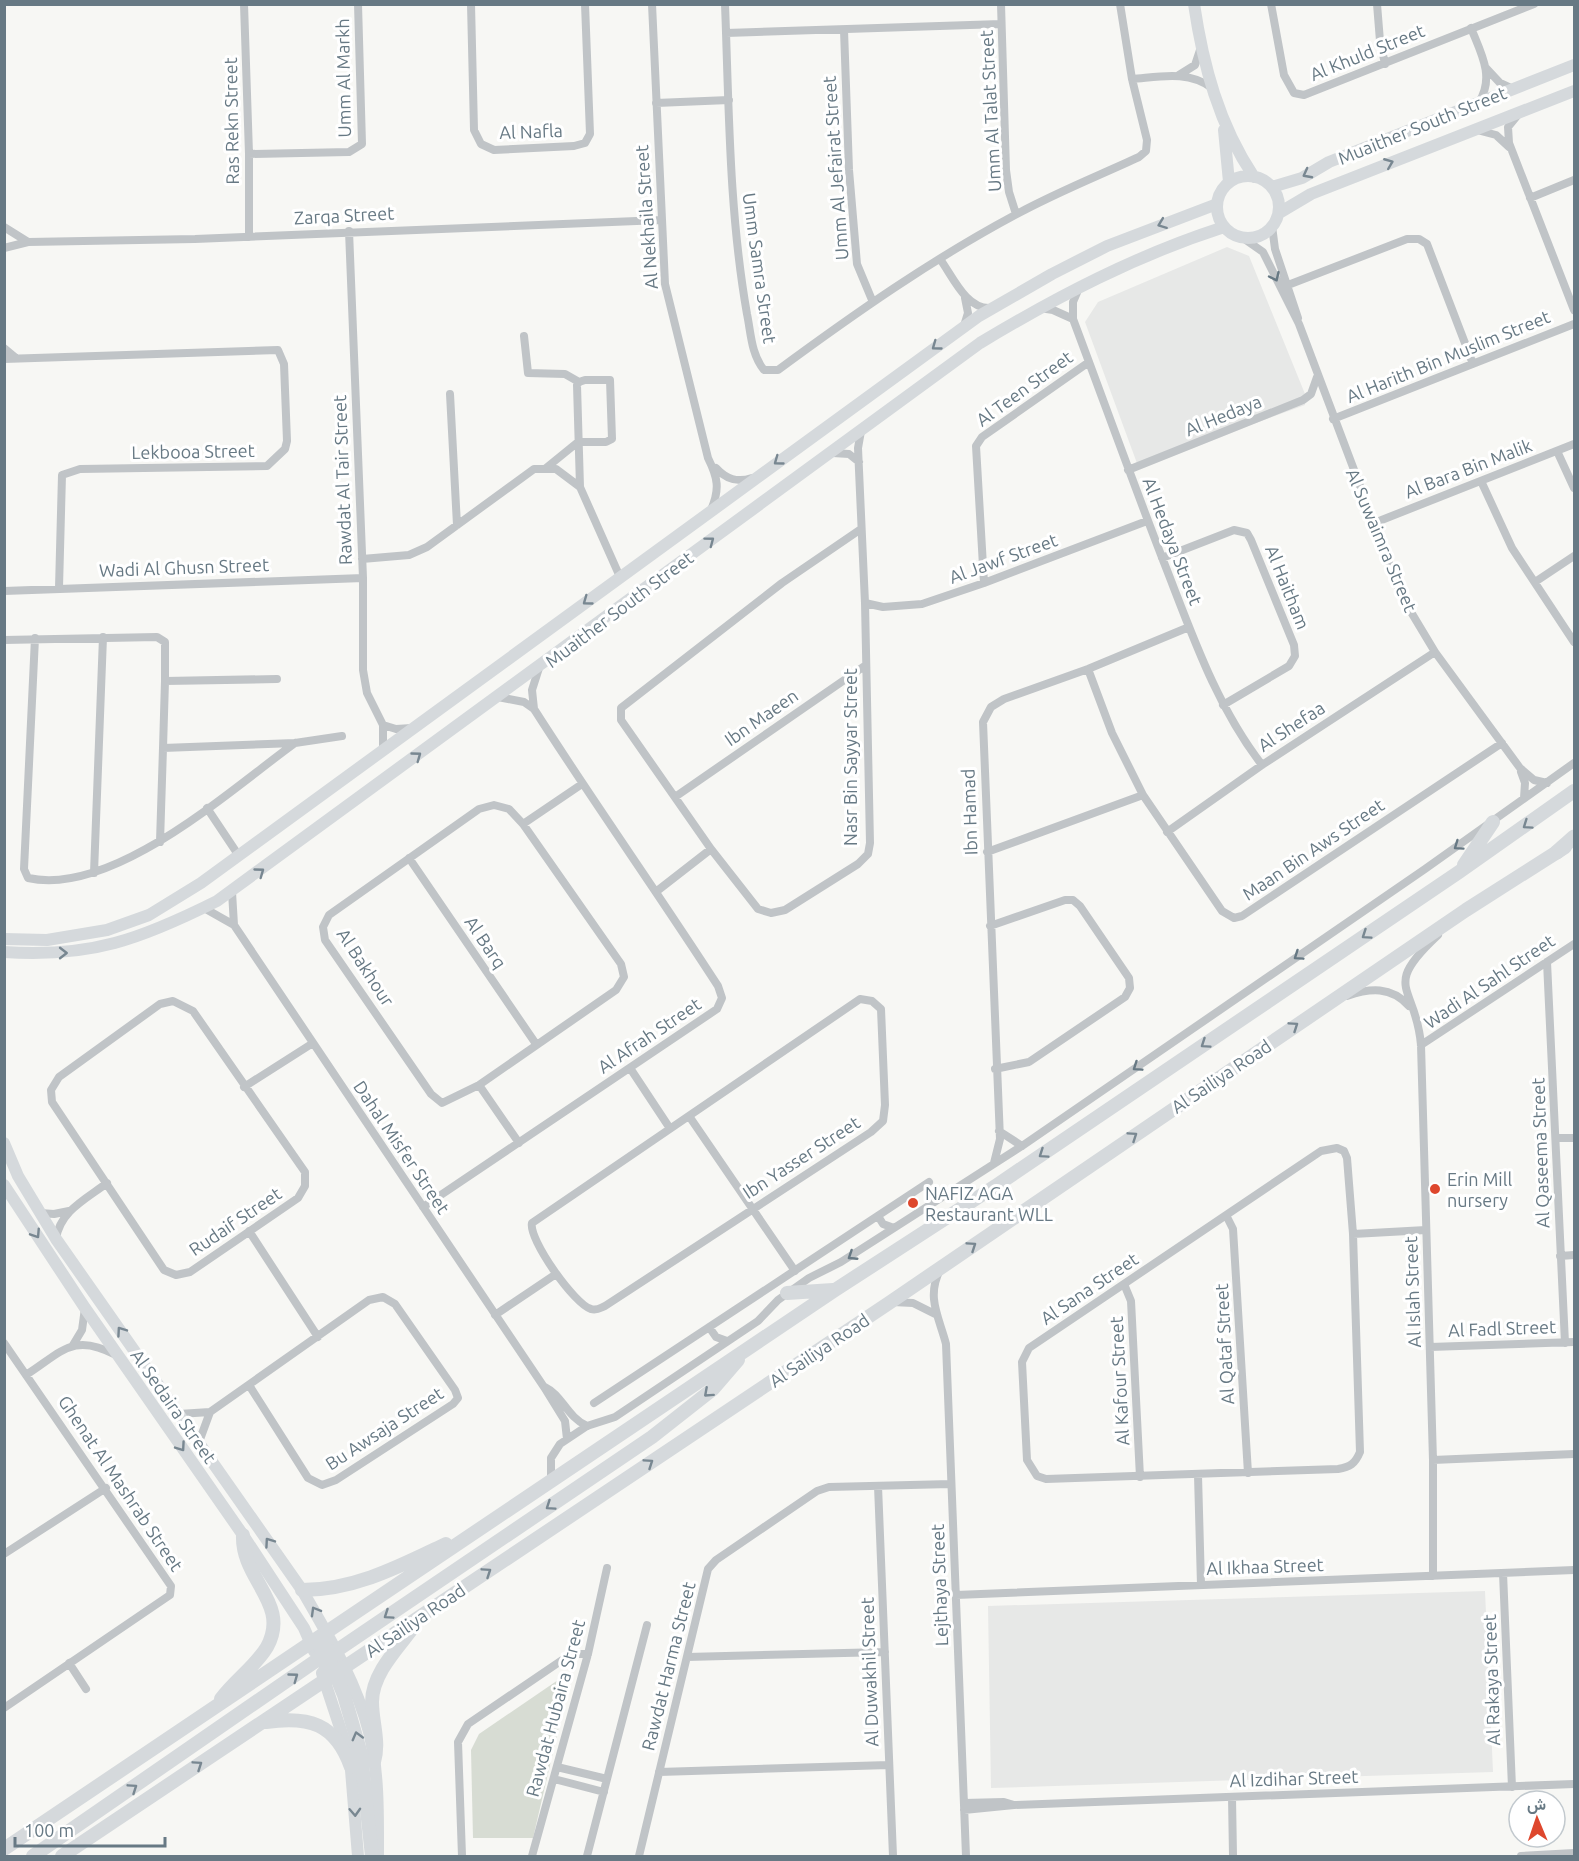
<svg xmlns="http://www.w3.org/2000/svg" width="1579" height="1861" viewBox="0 0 1579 1861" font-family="Ubuntu,Vazirmatn,sans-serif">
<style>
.built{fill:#e7e8e7}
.green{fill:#d7dcd3}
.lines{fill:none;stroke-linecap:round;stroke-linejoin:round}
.street{stroke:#c0c4c7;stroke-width:8}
.secondary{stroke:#d5d9dc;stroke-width:12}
.primary{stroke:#d5d9dc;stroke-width:14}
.highway{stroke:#d5d9dc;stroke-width:15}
.oneway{stroke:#788791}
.oneway2{stroke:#677984}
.poi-dot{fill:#de472d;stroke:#fff;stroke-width:2}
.labels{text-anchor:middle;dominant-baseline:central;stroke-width:6;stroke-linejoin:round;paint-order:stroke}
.street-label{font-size:18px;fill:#677984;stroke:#fff}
.poi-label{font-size:18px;fill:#677984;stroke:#fff;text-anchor:start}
</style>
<rect width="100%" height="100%" fill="#f7f7f4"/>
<path class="built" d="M1227 247 1249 256 1305 394V405L1138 466 1085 322 1098 302Z
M1485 1591 1493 1772 991 1788 988 1606Z"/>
<path class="green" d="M561 1678 570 1679 533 1838H473L471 1750 479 1734Z"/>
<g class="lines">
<path class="street" d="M244 4 249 154V237
M471 4 474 130 481 144 494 150 574 146 585 143 590 134 585 4
M652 4 665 284 708 458C718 478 720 489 711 510
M725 4C729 108 729 212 747 314 751 333 751 354 764 370H778C854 314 931 260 1015 215 1055 193 1098 176 1139 157L1146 151 1147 140 1132 79 1120 4
M1001 4 1006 170 1009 192 1016 214
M1271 4 1284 75 1294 93 1304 95 1534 4
M1377 4 1380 41 1385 64
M1471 28C1481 53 1495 77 1479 102
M844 30 849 170 857 264 872 300
M726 33 1001 24
M1486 68 1500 83 1513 89
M1179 75 1195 65 1200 50
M1132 79C1159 77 1188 70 1212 88
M656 103 729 100
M1517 116 1508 127 1509 143 1574 310
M1477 130 1496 135 1509 147
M249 154 349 152 362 144 358 4
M1530 198 1574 180
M1272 226 1275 249 1298 318
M4 227 28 242
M349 231 363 578V670L367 693 383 725V751
M1243 238 1263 252 1299 324 1402 597 1435 652 1520 768 1534 780 1547 783
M4 248 28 242 195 239 661 220
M940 259C953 277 966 309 990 308
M1288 285 1407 239H1419L1427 244 1473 364
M1079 288 1073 302V319C1103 399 1132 480 1163 560 1191 631 1215 704 1262 765
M1040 308 1053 310 1073 319
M964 326 968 313 965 298
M524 336 528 373 565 374 579 382 585 380H610L612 439 606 442H578L546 468
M4 348 16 358
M4 359 278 350 284 364 287 441 285 449 267 466 80 469 62 475 59 588
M579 382 577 385 580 487
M450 394 457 525
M1333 419 1574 324
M861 431 858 448 865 603 870 843 868 854 858 864 785 910 771 913 758 909 711 849 621 720V708L782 583 861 529
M1557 451 1574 488
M833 453 849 454 859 462
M716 468C726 479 737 483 752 478
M1128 470 1303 400 1311 394 1317 377
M1481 481 1512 548 1574 642
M1374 523 1574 444
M1162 558 1234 530 1247 533 1251 540 1294 645 1295 656 1289 666 1223 705
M362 559 409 555 427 547 534 469H556L580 487 620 577
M1535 582 1574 556
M984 583 976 446 982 437 1089 362
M4 591 363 578
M865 603 883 607 922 604 984 583 1147 521
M35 638 24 869 28 878C113 897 230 790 295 743
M4 640 157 637 165 642V681
M1088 669 1112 733 1143 795 1222 911 1234 918 1242 916 1502 743
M277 679 165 681 163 748 295 743 342 736
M534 709 532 690 539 668
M383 725 396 729 412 728
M1521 772 1525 783 1524 798
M675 797 866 665
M494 805 509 809 523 824 621 964 624 977 616 990 479 1085 442 1103 431 1094 325 940 323 927 329 915 479 809Z
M207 808 239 856
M523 824 582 784
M1167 832 1262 765 1435 652
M160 842 163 748
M987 852 1143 795
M409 858 536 1044
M94 873 103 637
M657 891 711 849
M232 892 234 925
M204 908 234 925 544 1387 565 1421 567 1439
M990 926 1065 900H1073L1080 906 1129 978 1130 988 1125 997 1029 1062 995 1069
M1547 962 1565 1343
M1347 996C1370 988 1391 986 1409 1006
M860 999 872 1001 881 1009 885 1105 883 1121 871 1132 605 1306C600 1308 597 1311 591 1309 575 1305 528 1239 532 1223Z
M173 1001 193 1011 305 1172V1186L298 1198 190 1272 176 1275 164 1270 52 1102 51 1090 59 1077 160 1004Z
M1421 1045 1574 944
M630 1068 669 1127
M479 1085 519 1143
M244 1087 313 1043
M689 1116 795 1271
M999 1131 1022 1146
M1557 1138H1574
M1337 1148 1344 1151 1347 1158 1353 1234 1360 1452C1355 1464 1350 1467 1338 1469L1046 1479 1037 1476 1027 1460 1022 1362 1029 1348 1321 1151Z
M994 1163 1000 1139 983 722 991 707 1004 699 1088 669 1189 627
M423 1207 717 1009 722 998 718 986C658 893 594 803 534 709L524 702 498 697
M40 1213 54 1214 69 1211
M1226 1215 1233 1229 1248 1473
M878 1216 883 1224 894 1228
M249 1231 318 1337
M1353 1234 1426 1230
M56 1239C60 1211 86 1199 107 1183
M1560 1256 1574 1255
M940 1270C926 1297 939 1317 946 1344L966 1856
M1124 1284 1131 1301 1140 1477
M893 1302 913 1303 935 1314
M495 1315 556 1274
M709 1327 716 1337 727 1341
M4 1343 171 1586 170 1595 4 1708
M73 1345 82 1330 85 1308
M1430 1347 1574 1342
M26 1375C62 1352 73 1332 116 1355
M545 1387C562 1395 567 1417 587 1426
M594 1403 929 1182
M179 1414 210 1412 369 1300 383 1297 395 1304 455 1390 458 1398 453 1404 336 1480 322 1485 308 1478 249 1385
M199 1442 210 1412
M1433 1460 1574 1454
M1198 1475 1201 1585
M551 1480V1458L560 1444 587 1426 615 1417 758 1321 778 1300 809 1278 841 1262 1022 1146 1425 869 1574 763
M878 1486 893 1856
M4 1554 106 1488
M1503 1573 1512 1787
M1433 1576V1460L1421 1045C1416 984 1380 989 1438 935
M956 1595 1574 1570
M687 1657 885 1652
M69 1663 86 1689
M557 1767 607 1779
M659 1772 889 1765
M554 1779 604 1792
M1232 1797 1233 1856
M964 1803 1004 1802 1014 1805
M964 1810 1014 1805 1574 1784
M462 1856 458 1742 468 1724 571 1654H588
M532 1856 588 1654 607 1568
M587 1856 647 1625
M639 1856 708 1569 716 1560 817 1491 829 1487 951 1484
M1521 1856 1574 1853"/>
<path class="secondary" d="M1194 4C1203 65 1219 125 1254 177
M1224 130 1229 182
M1217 207a31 31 0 1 1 62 0a31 31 0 1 1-62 0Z
M1272 187 1302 178 1329 162 1574 65
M1279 213 1311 194 1574 91
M4 939 47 940 107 930 149 915 201 883 979 316 1052 274 1107 246 1217 204
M4 952C91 958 141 939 217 901L980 343C1058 296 1137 255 1224 227
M4 1143 18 1176 56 1239 302 1590C328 1635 356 1681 369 1732 379 1772 378 1816 378 1856
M4 1185 85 1308 243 1535 304 1628 314 1651
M322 1673 350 1758 358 1856"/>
<path class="primary" d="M1464 865 1493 822
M787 1293 833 1290
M302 1590C355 1590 400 1566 446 1544
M332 1666 344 1695 361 1754 372 1856
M325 1681 326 1664 336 1651 652 1437 713 1389 738 1360
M221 1699C235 1680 255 1667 267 1647 291 1603 241 1580 243 1535
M266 1722C309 1716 335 1723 351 1767
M374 1762C380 1742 372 1722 372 1702 372 1673 399 1647 415 1625
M4 1849 835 1290 997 1185 1459 872 1574 791
M33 1856 317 1660 323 1651 327 1633
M62 1856 889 1303 1466 910 1565 847"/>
<path class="highway" d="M1557 852 1574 837"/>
</g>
<defs><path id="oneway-chevron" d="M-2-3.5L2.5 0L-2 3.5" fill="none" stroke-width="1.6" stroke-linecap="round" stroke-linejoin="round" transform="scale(1.5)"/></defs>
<g class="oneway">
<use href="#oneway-chevron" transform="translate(1389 163) rotate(-22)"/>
<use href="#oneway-chevron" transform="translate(1307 174) rotate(152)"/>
<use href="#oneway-chevron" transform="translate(1162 224) rotate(159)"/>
<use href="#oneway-chevron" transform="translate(936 346) rotate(144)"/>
<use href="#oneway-chevron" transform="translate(778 461) rotate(144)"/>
<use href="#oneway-chevron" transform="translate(710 541) rotate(-37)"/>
<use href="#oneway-chevron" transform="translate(587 601) rotate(144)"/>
<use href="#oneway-chevron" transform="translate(417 756) rotate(-36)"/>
<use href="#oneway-chevron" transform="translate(1527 825) rotate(145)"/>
<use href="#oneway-chevron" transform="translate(260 872) rotate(-36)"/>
<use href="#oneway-chevron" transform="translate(1366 935) rotate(146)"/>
<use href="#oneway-chevron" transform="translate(63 953)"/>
<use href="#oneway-chevron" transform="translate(1294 1026) rotate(-34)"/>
<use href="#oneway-chevron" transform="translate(1205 1044) rotate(146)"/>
<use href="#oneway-chevron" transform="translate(1133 1136) rotate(-34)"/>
<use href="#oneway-chevron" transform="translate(1043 1154) rotate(146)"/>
<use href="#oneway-chevron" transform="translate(36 1234) rotate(57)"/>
<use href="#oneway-chevron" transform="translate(972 1246) rotate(-34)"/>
<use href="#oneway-chevron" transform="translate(121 1331) rotate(-125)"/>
<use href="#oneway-chevron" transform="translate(708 1393) rotate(138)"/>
<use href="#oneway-chevron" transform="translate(181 1447) rotate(55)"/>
<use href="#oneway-chevron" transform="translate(649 1463) rotate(-34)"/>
<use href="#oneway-chevron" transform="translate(550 1506) rotate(146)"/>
<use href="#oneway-chevron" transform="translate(269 1542) rotate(-125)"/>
<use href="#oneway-chevron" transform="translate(487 1572) rotate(-34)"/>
<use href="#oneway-chevron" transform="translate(315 1611) rotate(-120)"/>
<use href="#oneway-chevron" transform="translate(388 1615) rotate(146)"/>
<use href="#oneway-chevron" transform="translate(294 1677) rotate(-36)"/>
<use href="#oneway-chevron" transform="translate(357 1736) rotate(-105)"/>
<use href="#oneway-chevron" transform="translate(198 1765) rotate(-34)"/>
<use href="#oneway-chevron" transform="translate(133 1788) rotate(-34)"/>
<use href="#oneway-chevron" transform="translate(355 1812) rotate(87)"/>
</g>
<g class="oneway2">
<use href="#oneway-chevron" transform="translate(1275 277) rotate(65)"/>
<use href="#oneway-chevron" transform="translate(1458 846) rotate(145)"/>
<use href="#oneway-chevron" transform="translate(1298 956) rotate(146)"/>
<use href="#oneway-chevron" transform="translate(1137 1067) rotate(146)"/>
<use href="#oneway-chevron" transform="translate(852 1256) rotate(147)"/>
</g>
<g class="poi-dot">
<circle cx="1435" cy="1189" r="6"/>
<circle cx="913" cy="1203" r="6"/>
</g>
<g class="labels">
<g class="street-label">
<text transform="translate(1367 52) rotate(-22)">Al Khuld Street</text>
<text transform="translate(343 78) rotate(-91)">Umm Al Markh</text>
<text transform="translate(990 111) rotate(-93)">Umm Al Talat Street</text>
<text transform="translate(231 121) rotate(-91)">Ras Rekn Street</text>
<text transform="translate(1422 125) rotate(-22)">Muaither South Street</text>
<text transform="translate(531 131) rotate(-2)">Al Nafla</text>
<text transform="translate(835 168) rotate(-94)">Umm Al Jefairat Street</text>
<text transform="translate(344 215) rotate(-3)">Zarqa Street</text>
<text transform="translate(646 217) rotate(-94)">Al Nekhaila Street</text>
<text transform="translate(760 268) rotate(82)">Umm Samra Street</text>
<text transform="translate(1448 356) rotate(-22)">Al Harith Bin Muslim Street</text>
<text transform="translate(1024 388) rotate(-36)">Al Teen Street</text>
<text transform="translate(1223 415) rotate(-22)">Al Hedaya</text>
<text transform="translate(193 451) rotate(-1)">Lekbooa Street</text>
<text transform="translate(1468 468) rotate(-21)">Al Bara Bin Malik</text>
<text transform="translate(342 480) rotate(-92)">Rawdat Al Tair Street</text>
<text transform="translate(1382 540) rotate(67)">Al Suwaimra Street</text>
<text transform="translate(1173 541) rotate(69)">Al Hedaya Street</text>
<text transform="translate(1003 558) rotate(-20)">Al Jawf Street</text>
<text transform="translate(184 567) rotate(-2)">Wadi Al Ghusn Street</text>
<text transform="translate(1288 587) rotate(68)">Al Haitham</text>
<text transform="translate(619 609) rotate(-37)">Muaither South Street</text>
<text transform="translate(761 717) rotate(-35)">Ibn Maeen</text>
<text transform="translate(1291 726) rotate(-33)">Al Shefaa</text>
<text transform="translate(850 757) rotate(-90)">Nasr Bin Sayyar Street</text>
<text transform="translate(969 812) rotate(-92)">Ibn Hamad</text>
<text transform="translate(1313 849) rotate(-34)">Maan Bin Aws Street</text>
<text transform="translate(486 942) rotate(56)">Al Barq</text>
<text transform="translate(366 967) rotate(57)">Al Bakhour</text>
<text transform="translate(1489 981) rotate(-34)">Wadi Al Sahl Street</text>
<text transform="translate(649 1035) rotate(-34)">Al Afrah Street</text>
<text transform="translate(1221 1076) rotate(-34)">Al Sailiya Road</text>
<text transform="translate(402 1147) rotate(56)">Dahal Misfer Street</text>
<text transform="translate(1540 1153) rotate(-92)">Al Qaseema Street</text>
<text transform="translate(801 1157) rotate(-33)">Ibn Yasser Street</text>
<text transform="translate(235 1221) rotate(-34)">Rudaif Street</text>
<text transform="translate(1089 1288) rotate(-34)">Al Sana Street</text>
<text transform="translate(1412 1292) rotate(-92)">Al Islah Street</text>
<text transform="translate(1502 1328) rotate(-2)">Al Fadl Street</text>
<text transform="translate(1224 1344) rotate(-93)">Al Qataf Street</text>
<text transform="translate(819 1350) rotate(-34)">Al Sailiya Road</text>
<text transform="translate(1119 1381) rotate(-93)">Al Kafour Street</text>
<text transform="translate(174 1406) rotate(55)">Al Sedaira Street</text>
<text transform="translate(384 1428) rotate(-33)">Bu Awsaja Street</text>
<text transform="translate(121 1483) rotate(56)">Ghenat Al Mashrab Street</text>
<text transform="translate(1265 1566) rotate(-2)">Al Ikhaa Street</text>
<text transform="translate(939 1585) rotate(-92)">Lejthaya Street</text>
<text transform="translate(415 1620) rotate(-34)">Al Sailiya Road</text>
<text transform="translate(668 1666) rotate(-76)">Rawdat Harma Street</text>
<text transform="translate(869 1672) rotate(-92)">Al Duwakhil Street</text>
<text transform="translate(1491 1680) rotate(-92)">Al Rakaya Street</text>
<text transform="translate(555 1708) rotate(-75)">Rawdat Hubaira Street</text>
<text transform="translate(1294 1778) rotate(-2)">Al Izdihar Street</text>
</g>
<g class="poi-label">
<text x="1447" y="1179">Erin Mill<tspan x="1447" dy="21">nursery</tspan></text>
<text x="925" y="1193">NAFIZ AGA<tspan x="925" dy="21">Restaurant WLL</tspan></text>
</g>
</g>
<rect width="1579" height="1861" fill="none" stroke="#677984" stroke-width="12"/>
<g transform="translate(1537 1819) rotate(358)"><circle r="28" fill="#ffffff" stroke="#c2c9ce" stroke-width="1.5"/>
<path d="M0-4.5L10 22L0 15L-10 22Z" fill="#de472d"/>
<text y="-9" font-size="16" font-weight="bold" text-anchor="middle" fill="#677984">ش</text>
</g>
<path d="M15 1837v9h150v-9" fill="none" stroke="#677984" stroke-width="3"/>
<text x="24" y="1837" font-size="18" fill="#677984" stroke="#ffffff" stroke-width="4.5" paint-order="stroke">100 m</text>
</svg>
